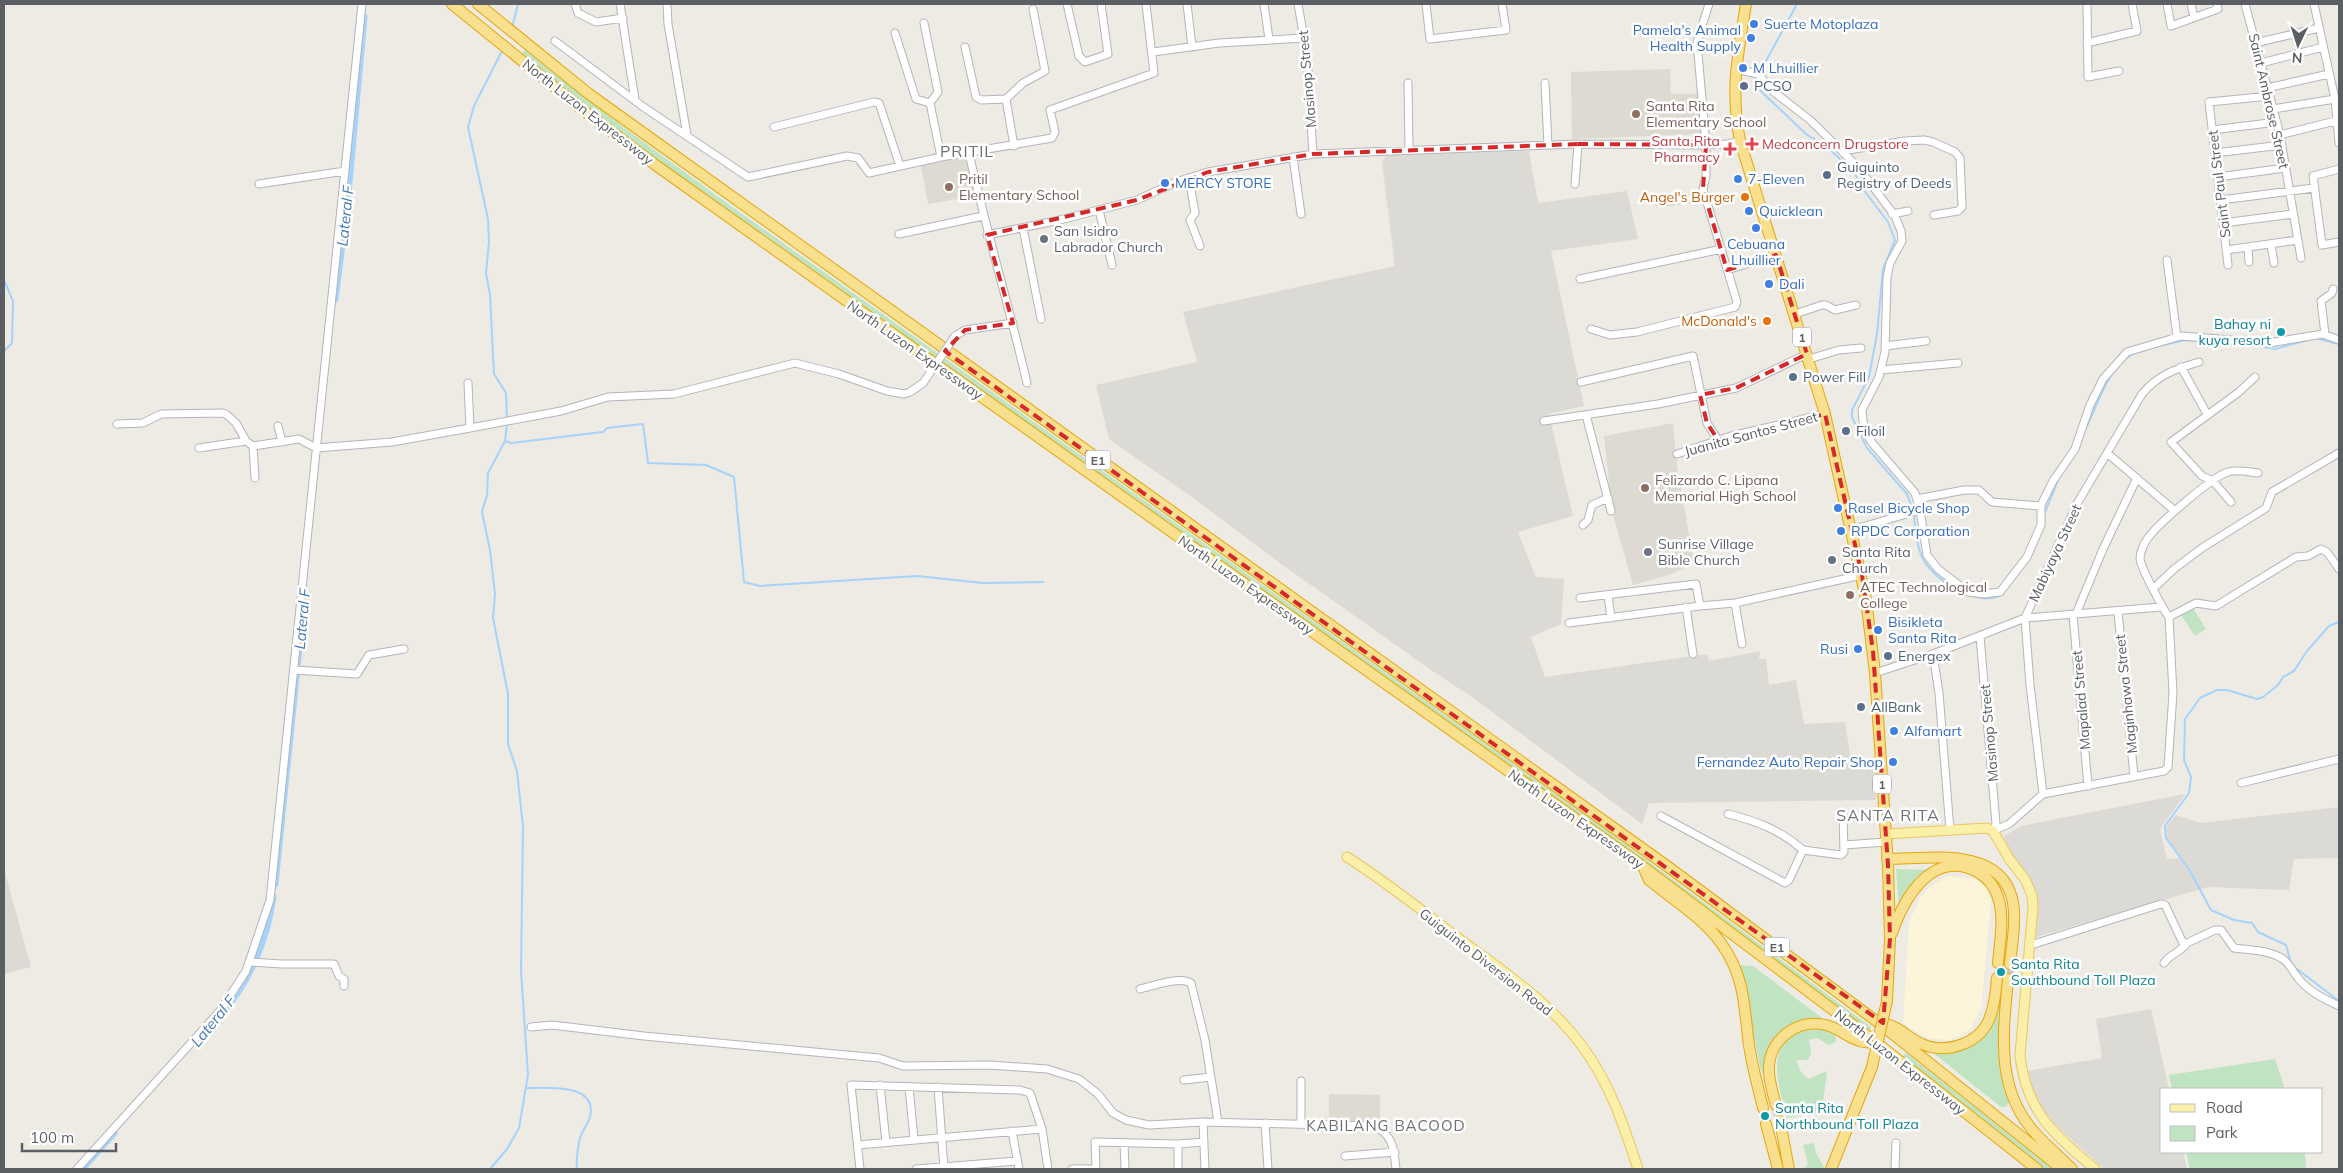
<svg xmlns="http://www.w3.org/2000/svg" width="2343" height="1173" viewBox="0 0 2343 1173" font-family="Mulish,sans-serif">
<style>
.commercial{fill:#fcf5d9}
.industrial{fill:#dcdad5}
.education{fill:#dddad1}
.green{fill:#c0e4c1}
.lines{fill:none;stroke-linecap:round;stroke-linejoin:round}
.stream{stroke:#a5d3fb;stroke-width:2}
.canal{stroke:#a5d3fb;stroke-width:7}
.highway-tunnel{stroke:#c8c8c3;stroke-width:10;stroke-dasharray:10 5;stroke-linecap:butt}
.minor-casing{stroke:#b3b5ba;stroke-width:9}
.major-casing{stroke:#eac75f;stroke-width:11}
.highway-casing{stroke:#e5a70b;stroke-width:12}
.minor{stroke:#fff;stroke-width:7}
.major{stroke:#fbf0aa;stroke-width:9}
.highway{stroke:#f8e08f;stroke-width:10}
.minor-bridge-casing{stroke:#b3b5ba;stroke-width:9;stroke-linecap:butt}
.highway-bridge-casing{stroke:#e5a70b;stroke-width:12;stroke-linecap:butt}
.minor-bridge{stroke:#fff;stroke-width:7}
.highway-bridge{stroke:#f8e08f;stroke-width:10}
.marked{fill:none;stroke:#d62828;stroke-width:4;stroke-dasharray:10 6;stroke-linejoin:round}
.shop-dot{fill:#3f7fe0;stroke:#fff;stroke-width:2}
.service-dot{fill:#5c6f8a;stroke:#fff;stroke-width:2}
.education-dot{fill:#8d6e63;stroke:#fff;stroke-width:2}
.health-dot{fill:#e0444e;stroke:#fff;stroke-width:2}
.food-dot{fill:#e8710a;stroke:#fff;stroke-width:2}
.worship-dot{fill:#6b7280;stroke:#fff;stroke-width:2}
.culture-dot{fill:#0f9aa8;stroke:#fff;stroke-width:2}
.labels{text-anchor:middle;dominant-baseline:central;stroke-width:5;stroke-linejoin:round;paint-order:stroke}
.shield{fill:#fff;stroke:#8c8e92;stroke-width:1}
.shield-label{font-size:12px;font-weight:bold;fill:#5b5e63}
.shop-label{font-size:14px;fill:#366cbe;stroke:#fff;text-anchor:start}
.street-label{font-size:14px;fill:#5b5e63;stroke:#fff}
.service-label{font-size:14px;fill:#4e5e75;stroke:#fff;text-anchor:start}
.education-label{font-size:14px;fill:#785e54;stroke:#fff;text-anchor:start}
.health-label{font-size:14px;fill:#be3a42;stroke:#fff;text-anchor:end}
.food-label{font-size:14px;fill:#c56008;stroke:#fff;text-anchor:end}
.worship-label{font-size:14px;fill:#5b616d;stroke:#fff;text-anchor:start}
.culture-label{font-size:14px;fill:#0d838f;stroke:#fff;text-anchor:start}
.water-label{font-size:15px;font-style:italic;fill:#4679b4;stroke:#fff}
.neighbourhood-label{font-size:15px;letter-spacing:1px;fill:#6c7075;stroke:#fff}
.quarter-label{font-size:16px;letter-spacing:1px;fill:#6c7075;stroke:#fff}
</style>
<rect width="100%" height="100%" fill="#edebe3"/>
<path class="commercial" d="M1948 876 1976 879 1986 887 1991 902 1981 1008 1971 1029 1950 1040 1927 1038 1903 1024 1909 922 1922 895 1934 884Z"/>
<path class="industrial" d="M1529 151 1538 203 1627 191 1638 239 1551 251 1584 406 1549 414 1573 516 1518 532 1536 577 1564 579 1561 624 1531 637 1545 677 1707 654 1709 661 1760 651 1759 659H1766L1769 685 1796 680 1804 724 1845 722 1851 761 1874 757 1876 800 1649 803 1642 824 1475 699 1434 672 1284 566 1193 498 1109 439 1096 385 1197 362 1183 312 1395 266 1382 162 1386 155Z
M2185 794 2160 829 2167 859 2181 858 2167 838V826L2176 815 2201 823 2339 807V858L2294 859 2289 890 2208 887 2036 937 2037 897 2032 883 2007 848 2004 836 2021 826Z
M4 869 31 967 4 974Z
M2151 1009 2169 1089H2162V1152H2183L2187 1169H2104L2040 1111 2026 1071 2102 1058 2096 1019Z"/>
<path class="education" d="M1670 69 1671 94H1698L1702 134 1572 139 1571 72Z
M967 157 976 199 965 201 964 198 928 204 921 165Z
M1673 423 1677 466 1694 563 1669 575 1633 585 1612 511 1604 436Z
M1329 1094 1380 1095V1123L1329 1122Z"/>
<path class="green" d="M525 50 623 127 720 198 1620 840 1871 1027 1869 1033 618 132 520 55Z
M2191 605 2206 629 2195 636 2180 613Z
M1896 869 1931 870 1899 908Z
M1740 965 1753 966 1822 1018C1786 1024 1766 1035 1763 1074L1760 1067Z
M2000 1002V1051L2011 1099 2006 1107H2001L1932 1052 1949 1051 1994 1019Z
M1821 1029 1832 1031 1836 1037V1042L1829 1045 1817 1038 1809 1040 1811 1054 1808 1060H1796L1801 1072 1808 1079 1827 1071 1822 1111 1787 1118C1780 1088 1764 1051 1797 1033 1804 1030 1814 1030 1821 1029Z
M1906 1053 2053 1169H2042L1903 1057Z
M2275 1059 2285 1089H2172L2169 1075Z
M1814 1143 1816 1153 1825 1169H1803L1808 1164 1803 1145Z
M2186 1152H2305L2306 1169H2190Z"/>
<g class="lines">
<path class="stream" d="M512 28 518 4
M502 51 474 106 468 127 488 219 489 242 486 273 490 295 494 374 506 393 507 420
M1756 72 1766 61 1797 4
M1755 76 1757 87 1765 95 1806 134 1827 147 1854 172 1863 189 1888 222 1895 240 1883 269 1877 334 1869 377 1852 410V417L1867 448 1907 494 1913 510
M4 280 13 301 12 343 4 351
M2315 338 2339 344
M2163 345 2185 340 2197 341
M2254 345 2275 349 2308 340
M2084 432C2098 406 2106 368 2134 353
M505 441 511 443 603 432 607 428 643 424 648 463 706 465 734 477 744 582 760 586 917 576 983 583 1043 582
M1914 515C1915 528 1917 546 1922 557 1934 581 1976 607 2001 595
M2044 515 2058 480
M2291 963 2286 945 2258 932 2252 923 2234 920 2211 910 2190 871 2166 838 2165 826 2189 793 2191 777 2184 760 2185 719 2200 698 2217 690H2227L2257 699 2263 697 2278 685 2283 677 2294 671 2307 651 2329 626 2339 622
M2293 966 2339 1001
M527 1088C548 1088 598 1083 590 1117 588 1124 582 1131 580 1138 578 1147 576 1160 577 1169
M490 1169 507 1149 519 1128 528 1075 521 971 523 827 517 771 508 744V694L493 618 495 594 490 550 482 512 487 495 488 473 505 441 507 424"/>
<path class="canal" d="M335 299 347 205 364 17
M275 884 302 618
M220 1015C249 983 267 940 273 897
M82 1169 114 1133"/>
<path class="highway-tunnel" d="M2008 979 2010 964
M1776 1105 1780 1121"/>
<defs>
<path id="minor" d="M575 4 578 13 596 22 623 18
M620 4 635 100
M667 4 668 24 687 135
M1067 4 1079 56 1085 62 1108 54 1101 4
M1187 4 1192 47
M1264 4 1269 39
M1298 4 1307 56 1313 154
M1426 4 1430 39 1506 30 1502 4
M2087 4 2088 77 2119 71
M2167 4 2171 26 2218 9 2217 4
M2191 4 2194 17
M2245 4 2280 135 2301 258
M2314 4 2335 99 2339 143
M924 23 938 92 930 103 941 157
M895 33 916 99 930 103
M555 41 642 106 748 177 847 156 858 158 869 173 941 157 1052 138 1055 132 1050 110 1154 73 1146 4
M2087 43 2137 31 2132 4
M2255 43 2319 28
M965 47 976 97 981 100 1006 99
M1153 52 1219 43 1304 38
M2261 63 2323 47
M1735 69 1758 74 1774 92 1810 120 1858 167 1895 216 1901 231 1902 241 1890 263 1887 277 1885 352 1879 377 1862 410 1864 430 1873 444 1915 493 1920 510 1927 555 1938 569 1968 592 1984 594 2000 592 2027 557 2041 525V505L2053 481 2075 449 2090 405 2103 379 2127 352 2181 336 2269 343 2323 334 2339 340
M1408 83 1409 149
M1545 83 1548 145
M2267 88 2329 74
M2273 109 2335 99
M774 127 874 102 879 103 900 166
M2212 130 2277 122
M2280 135 2339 120
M1014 146 1006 99 1023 83 1045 71 1033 9
M1842 151 1905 141 1924 140 1933 142 1955 152 1960 158 1962 207 1958 211 1934 215
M969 153C986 230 1009 306 1027 383
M2215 153 2282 145
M1293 157 1301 214
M2339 169 2313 176 2322 245 2339 242
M2218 177 2285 168
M1189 178 1195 213 1190 220 1200 246
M259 184 345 171
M1575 184 1578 144
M2221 200 2314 188
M1659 202 1705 197
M1099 210 1112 265
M1892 214 1908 211
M2223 223 2293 214
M1023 228 1041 319
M899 234 983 216
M987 235 1060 220 1137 200 1176 182 1208 172 1313 154 1578 144 1706 145 1728 144 1740 141
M2271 244 2274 263
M2248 247 2249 262
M2226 250 2298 240
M2167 260 2177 337
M2228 265 2209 102 2270 96
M1727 270 1776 255
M1580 279 1722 249
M1795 314 1822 305H1826L1835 310 1856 305
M1591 329 1610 335 1637 332 1735 307 1737 302 1703 189 1706 176V145L1697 42 1709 4
M2325 334 2321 301 2332 293 2333 289
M955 336 965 330 1013 323
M1885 346 1926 341
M1809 359 1839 350 1861 348
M2181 367 2207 414
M1881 370 1958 363
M1581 382 1693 356 1707 423 1718 440
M468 383 470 428
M1586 415 1611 511
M1544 421 1658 404 1736 388 1807 354
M117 424 143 423 161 414 222 413 226 414 236 423 246 441 253 446 299 439 316 448 392 442 470 428 561 411 608 397 674 394 795 363 839 374 887 391 904 394 910 392 923 383
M278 426 282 442
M253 446 255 478
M199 448 246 441
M2107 453 2175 511
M1677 454 1731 436 1825 414
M1917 499 1964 490H1979L1992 502 2041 506
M2231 502 2213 481 2202 476 2171 442 2239 392 2255 377
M1583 525 1588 520 1592 505 1608 498
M1852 530 1920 510
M2154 588 2174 569 2202 548 2266 508 2272 492 2339 453
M1608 595 1611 618
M1580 598 1696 584 1700 606
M1735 603 1742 644
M1686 607 1693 654
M2118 612 2134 776
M2076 614 2103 549 2137 478
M2073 615 2088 786
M2169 617 2196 603 2216 606 2296 557 2308 556 2321 549 2327 552 2339 569
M1569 623 1700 606 1735 603 1862 575
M1980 636 1996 824 1993 831
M1933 654 1939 693 1950 830
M294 670 357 674 369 655 404 649
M1875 673 1933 654 2025 618 2161 607
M2241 783 2339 759
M2043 794 2030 685 2025 618 2078 502 2142 394C2158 375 2175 369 2199 362
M1728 814C1757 821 1780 830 1803 850
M1661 816 1785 883 1789 880 1803 850 1841 855 1844 852 1843 814
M1993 831 2009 824 2043 794 2164 771 2168 767 2173 693 2169 617C2163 609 2141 568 2140 559 2140 552 2144 543 2148 538 2158 524 2213 476 2228 472 2238 469 2248 472 2258 473
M1844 845 1886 842
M2031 945 2161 904 2165 905 2183 943H2187L2215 930H2221L2234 948C2251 950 2269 950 2283 959 2290 964 2293 972 2298 978 2309 992 2323 998 2339 1006
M249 962 282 964H334L339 976 344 979V986
M2164 963C2170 954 2181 952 2187 943
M1140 989C1153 986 1179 976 1191 983L1205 1040 1218 1122
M531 1027 552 1025 644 1036 825 1053 879 1058 903 1066 989 1065 1047 1069 1079 1079 1098 1094 1113 1113 1126 1120 1149 1125 1203 1122 1372 1126C1393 1133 1394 1149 1396 1169
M1184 1080 1211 1077
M880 1085 886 1142
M909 1087 914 1139
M938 1087 944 1169
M1203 1122 1205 1169
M1265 1123 1268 1169
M1301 1124V1081
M1012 1131 1019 1169
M1124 1143 1125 1169
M1178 1144V1169
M858 1145 1042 1129
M1345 1156 1395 1152
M77 1169 220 1011 246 971 270 900 362 4
M860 1169 851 1085 1020 1090 1030 1093 1042 1129 1048 1169
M916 1169 1017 1161
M1072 1169H1096
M1096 1169 1095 1142 1178 1144 1204 1142
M1895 1169 1896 1143"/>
<path id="major" d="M1886 834 1987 828 1993 831 2010 860 2026 881 2032 896 2033 907 2020 1055C2026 1112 2054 1134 2095 1169
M1347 857C1385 881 1421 910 1457 937 1501 970 1549 1001 1582 1046 1610 1083 1624 1126 1638 1169"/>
<path id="highway" d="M452 4 579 107 654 164 1642 866 1877 1043 2037 1169
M478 4 589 94 1667 866 1879 1023 2062 1169
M1746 4C1738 54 1730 90 1740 141L1825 414 1866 599 1875 673 1888 865 1890 939 1887 1001
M1887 859C1928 859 1999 846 2012 898 2017 918 2012 943 2010 964
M1645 871 1649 880C1673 900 1703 918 1721 943 1745 976 1744 1007 1749 1045 1752 1066 1758 1087 1763 1108
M1892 933C1903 901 1928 855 1969 868 1980 872 1990 880 1995 890 2006 912 2000 939 1998 963
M2008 979C2003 1034 1995 1090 2036 1134 2047 1146 2060 1157 2072 1169
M1885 1024C1899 1026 1909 1039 1922 1044 1947 1055 1981 1043 1990 1017 1995 1004 1996 991 1997 978
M1776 1105C1773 1093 1768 1080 1769 1067 1770 1039 1798 1018 1826 1025 1839 1028 1848 1038 1860 1041 1865 1043 1871 1042 1876 1043
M1780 1121 1789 1169
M1766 1124 1778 1169
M1831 1169 1872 1067"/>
</defs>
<use href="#minor" class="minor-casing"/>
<use href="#major" class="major-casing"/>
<use href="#highway" class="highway-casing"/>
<use href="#minor" class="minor"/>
<use href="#major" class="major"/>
<use href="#highway" class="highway"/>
<defs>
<path id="minor-bridge" d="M923 383 955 336"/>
<path id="highway-bridge" d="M1872 1067 1887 1001"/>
</defs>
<use href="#minor-bridge" class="minor-bridge-casing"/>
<use href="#highway-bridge" class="highway-bridge-casing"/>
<use href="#minor-bridge" class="minor-bridge"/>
<use href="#highway-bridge" class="highway-bridge"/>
</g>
<path class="marked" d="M1578 144 1706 145 1703 189 1727 270 1776 255 1807 354 1736 388 1700 395 1707 423 1718 440 1825 414 1862 575 1873 651 1888 865 1890 939 1883 1023 945 351 965 330 1013 323 987 235 1137 200 1208 172 1313 154Z"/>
<g class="shop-dot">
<circle cx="1754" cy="24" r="5"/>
<circle cx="1751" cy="38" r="5"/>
<circle cx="1743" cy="68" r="5"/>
<circle cx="1738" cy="179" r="5"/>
<circle cx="1165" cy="183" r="5"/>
<circle cx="1749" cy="211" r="5"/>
<circle cx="1756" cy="228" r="5"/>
<circle cx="1769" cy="284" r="5"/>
<circle cx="1838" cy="508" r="5"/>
<circle cx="1841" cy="531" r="5"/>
<circle cx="1878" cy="630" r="5"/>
<circle cx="1858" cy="649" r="5"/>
<circle cx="1894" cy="731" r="5"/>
<circle cx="1893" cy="762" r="5"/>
</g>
<g class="service-dot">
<circle cx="1744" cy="86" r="5"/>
<circle cx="1827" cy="175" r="5"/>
<circle cx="1793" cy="377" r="5"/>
<circle cx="1846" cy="431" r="5"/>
<circle cx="1888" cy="656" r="5"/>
<circle cx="1861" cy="707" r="5"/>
</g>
<g class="education-dot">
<circle cx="1636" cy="114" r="5"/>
<circle cx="949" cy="187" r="5"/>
<circle cx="1645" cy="488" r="5"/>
<circle cx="1850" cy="595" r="5"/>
</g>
<g class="health-dot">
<path d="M1749.5 136.5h5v5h5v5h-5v5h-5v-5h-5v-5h5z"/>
<path d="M1727.5 141.5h5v5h5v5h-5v5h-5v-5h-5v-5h5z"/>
</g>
<g class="food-dot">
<circle cx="1745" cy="197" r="5"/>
<circle cx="1767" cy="321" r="5"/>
</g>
<g class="worship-dot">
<circle cx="1044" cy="239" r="5"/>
<circle cx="1648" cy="552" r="5"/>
<circle cx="1832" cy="560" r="5"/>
</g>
<g class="culture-dot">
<circle cx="2281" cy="332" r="5"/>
<circle cx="2001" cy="972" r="5"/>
<circle cx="1765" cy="1116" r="5"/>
</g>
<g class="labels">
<g class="shield">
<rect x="1793" y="327.5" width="18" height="19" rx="4"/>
<rect x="1085.5" y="450.5" width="25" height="19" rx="4"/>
<rect x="1873" y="774.5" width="18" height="19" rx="4"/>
<rect x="1764.5" y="937.5" width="25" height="19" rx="4"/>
</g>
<g class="shield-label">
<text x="1802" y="337">1</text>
<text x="1098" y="460">E1</text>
<text x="1882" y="784">1</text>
<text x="1777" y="947">E1</text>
</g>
<g class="shop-label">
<text x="1764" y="24">Suerte Motoplaza</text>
<text x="1741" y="30" text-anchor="end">Pamela's Animal<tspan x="1741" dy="16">Health Supply</tspan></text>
<text x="1753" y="68">M Lhuillier</text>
<text x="1748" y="179">7-Eleven</text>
<text x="1175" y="183">MERCY STORE</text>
<text x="1759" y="211">Quicklean</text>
<text x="1756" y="244" text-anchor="middle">Cebuana<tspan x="1756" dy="16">Lhuillier</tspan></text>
<text x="1779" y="284">Dali</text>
<text x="1848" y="508">Rasel Bicycle Shop</text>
<text x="1851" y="531">RPDC Corporation</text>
<text x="1888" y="622">Bisikleta<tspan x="1888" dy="16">Santa Rita</tspan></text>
<text x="1848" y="649" text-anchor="end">Rusi</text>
<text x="1904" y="731">Alfamart</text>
<text x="1883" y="762" text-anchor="end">Fernandez Auto Repair Shop</text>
</g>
<g class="street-label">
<text transform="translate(1307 79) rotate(-95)">Masinop Street</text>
<text transform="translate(2269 101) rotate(77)">Saint Ambrose Street</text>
<text transform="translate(588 112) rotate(38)">North Luzon Expressway</text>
<text transform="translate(2219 184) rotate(-97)">Saint Paul Street</text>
<text transform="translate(915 350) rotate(35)">North Luzon Expressway</text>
<text transform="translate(1751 434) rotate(-15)">Juanita Santos Street</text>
<text transform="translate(2055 553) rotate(-65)">Mabiyaya Street</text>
<text transform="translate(1246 585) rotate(35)">North Luzon Expressway</text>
<text transform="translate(2126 694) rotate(-96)">Maginhawa Street</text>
<text transform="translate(2081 700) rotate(-95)">Mapalad Street</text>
<text transform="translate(1989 733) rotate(-95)">Masinop Street</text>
<text transform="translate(1576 819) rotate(35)">North Luzon Expressway</text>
<text transform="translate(1486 962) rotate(38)">Guiguinto Diversion Road</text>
<text transform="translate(1900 1062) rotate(38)">North Luzon Expressway</text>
</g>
<g class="service-label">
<text x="1754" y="86">PCSO</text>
<text x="1837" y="167">Guiguinto<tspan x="1837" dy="16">Registry of Deeds</tspan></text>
<text x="1803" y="377">Power Fill</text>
<text x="1856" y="431">Filoil</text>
<text x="1898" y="656">Energex</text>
<text x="1871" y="707">AllBank</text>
</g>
<g class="education-label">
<text x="1646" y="106">Santa Rita<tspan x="1646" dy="16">Elementary School</tspan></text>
<text x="959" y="179">Pritil<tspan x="959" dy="16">Elementary School</tspan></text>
<text x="1655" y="480">Felizardo C. Lipana<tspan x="1655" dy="16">Memorial High School</tspan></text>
<text x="1860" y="587">ATEC Technological<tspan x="1860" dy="16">College</tspan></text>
</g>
<g class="health-label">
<text x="1720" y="141">Santa Rita<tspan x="1720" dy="16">Pharmacy</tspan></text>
<text x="1762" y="144" text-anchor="start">Medconcern Drugstore</text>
</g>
<g class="food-label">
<text x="1735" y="197">Angel's Burger</text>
<text x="1757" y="321">McDonald's</text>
</g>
<g class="worship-label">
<text x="1054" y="231">San Isidro<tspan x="1054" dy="16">Labrador Church</tspan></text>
<text x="1658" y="544">Sunrise Village<tspan x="1658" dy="16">Bible Church</tspan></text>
<text x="1842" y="552">Santa Rita<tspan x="1842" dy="16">Church</tspan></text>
</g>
<g class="culture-label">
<text x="2271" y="324" text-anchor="end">Bahay ni<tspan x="2271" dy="16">kuya resort</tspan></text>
<text x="2011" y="964">Santa Rita<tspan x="2011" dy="16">Southbound Toll Plaza</tspan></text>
<text x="1775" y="1108">Santa Rita<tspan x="1775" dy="16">Northbound Toll Plaza</tspan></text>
</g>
<g class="water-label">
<text transform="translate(345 216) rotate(-84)">Lateral F</text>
<text transform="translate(302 619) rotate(-85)">Lateral F</text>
<text transform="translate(213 1021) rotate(-51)">Lateral F</text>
</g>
<g class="neighbourhood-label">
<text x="1386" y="1125">KABILANG BACOOD</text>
</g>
<g class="quarter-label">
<text x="967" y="151">PRITIL</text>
<text x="1888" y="815">SANTA RITA</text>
</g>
</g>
<rect width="2343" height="1173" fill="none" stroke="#5b5e63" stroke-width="10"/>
<rect x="2160" y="1088" width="162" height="65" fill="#ffffff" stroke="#bdbfc1"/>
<rect x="2170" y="1104" width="25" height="8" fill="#fbf0aa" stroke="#bdbfc1"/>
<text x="2206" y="1113" font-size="15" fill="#5b5e63">Road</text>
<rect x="2170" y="1126" width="25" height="15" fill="#c0e4c1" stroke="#bdbfc1"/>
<text x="2206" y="1138" font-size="15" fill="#5b5e63">Park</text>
<g transform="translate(2298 45) rotate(184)" stroke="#ffffff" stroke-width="4" paint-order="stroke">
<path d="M0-4L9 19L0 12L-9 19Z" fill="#5b5e63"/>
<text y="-8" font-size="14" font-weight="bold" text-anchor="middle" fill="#5b5e63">N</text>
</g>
<path d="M22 1143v8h94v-8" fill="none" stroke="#5b5e63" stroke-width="2.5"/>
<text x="30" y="1143" font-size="15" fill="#5b5e63" stroke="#ffffff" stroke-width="4" paint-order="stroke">100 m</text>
</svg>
